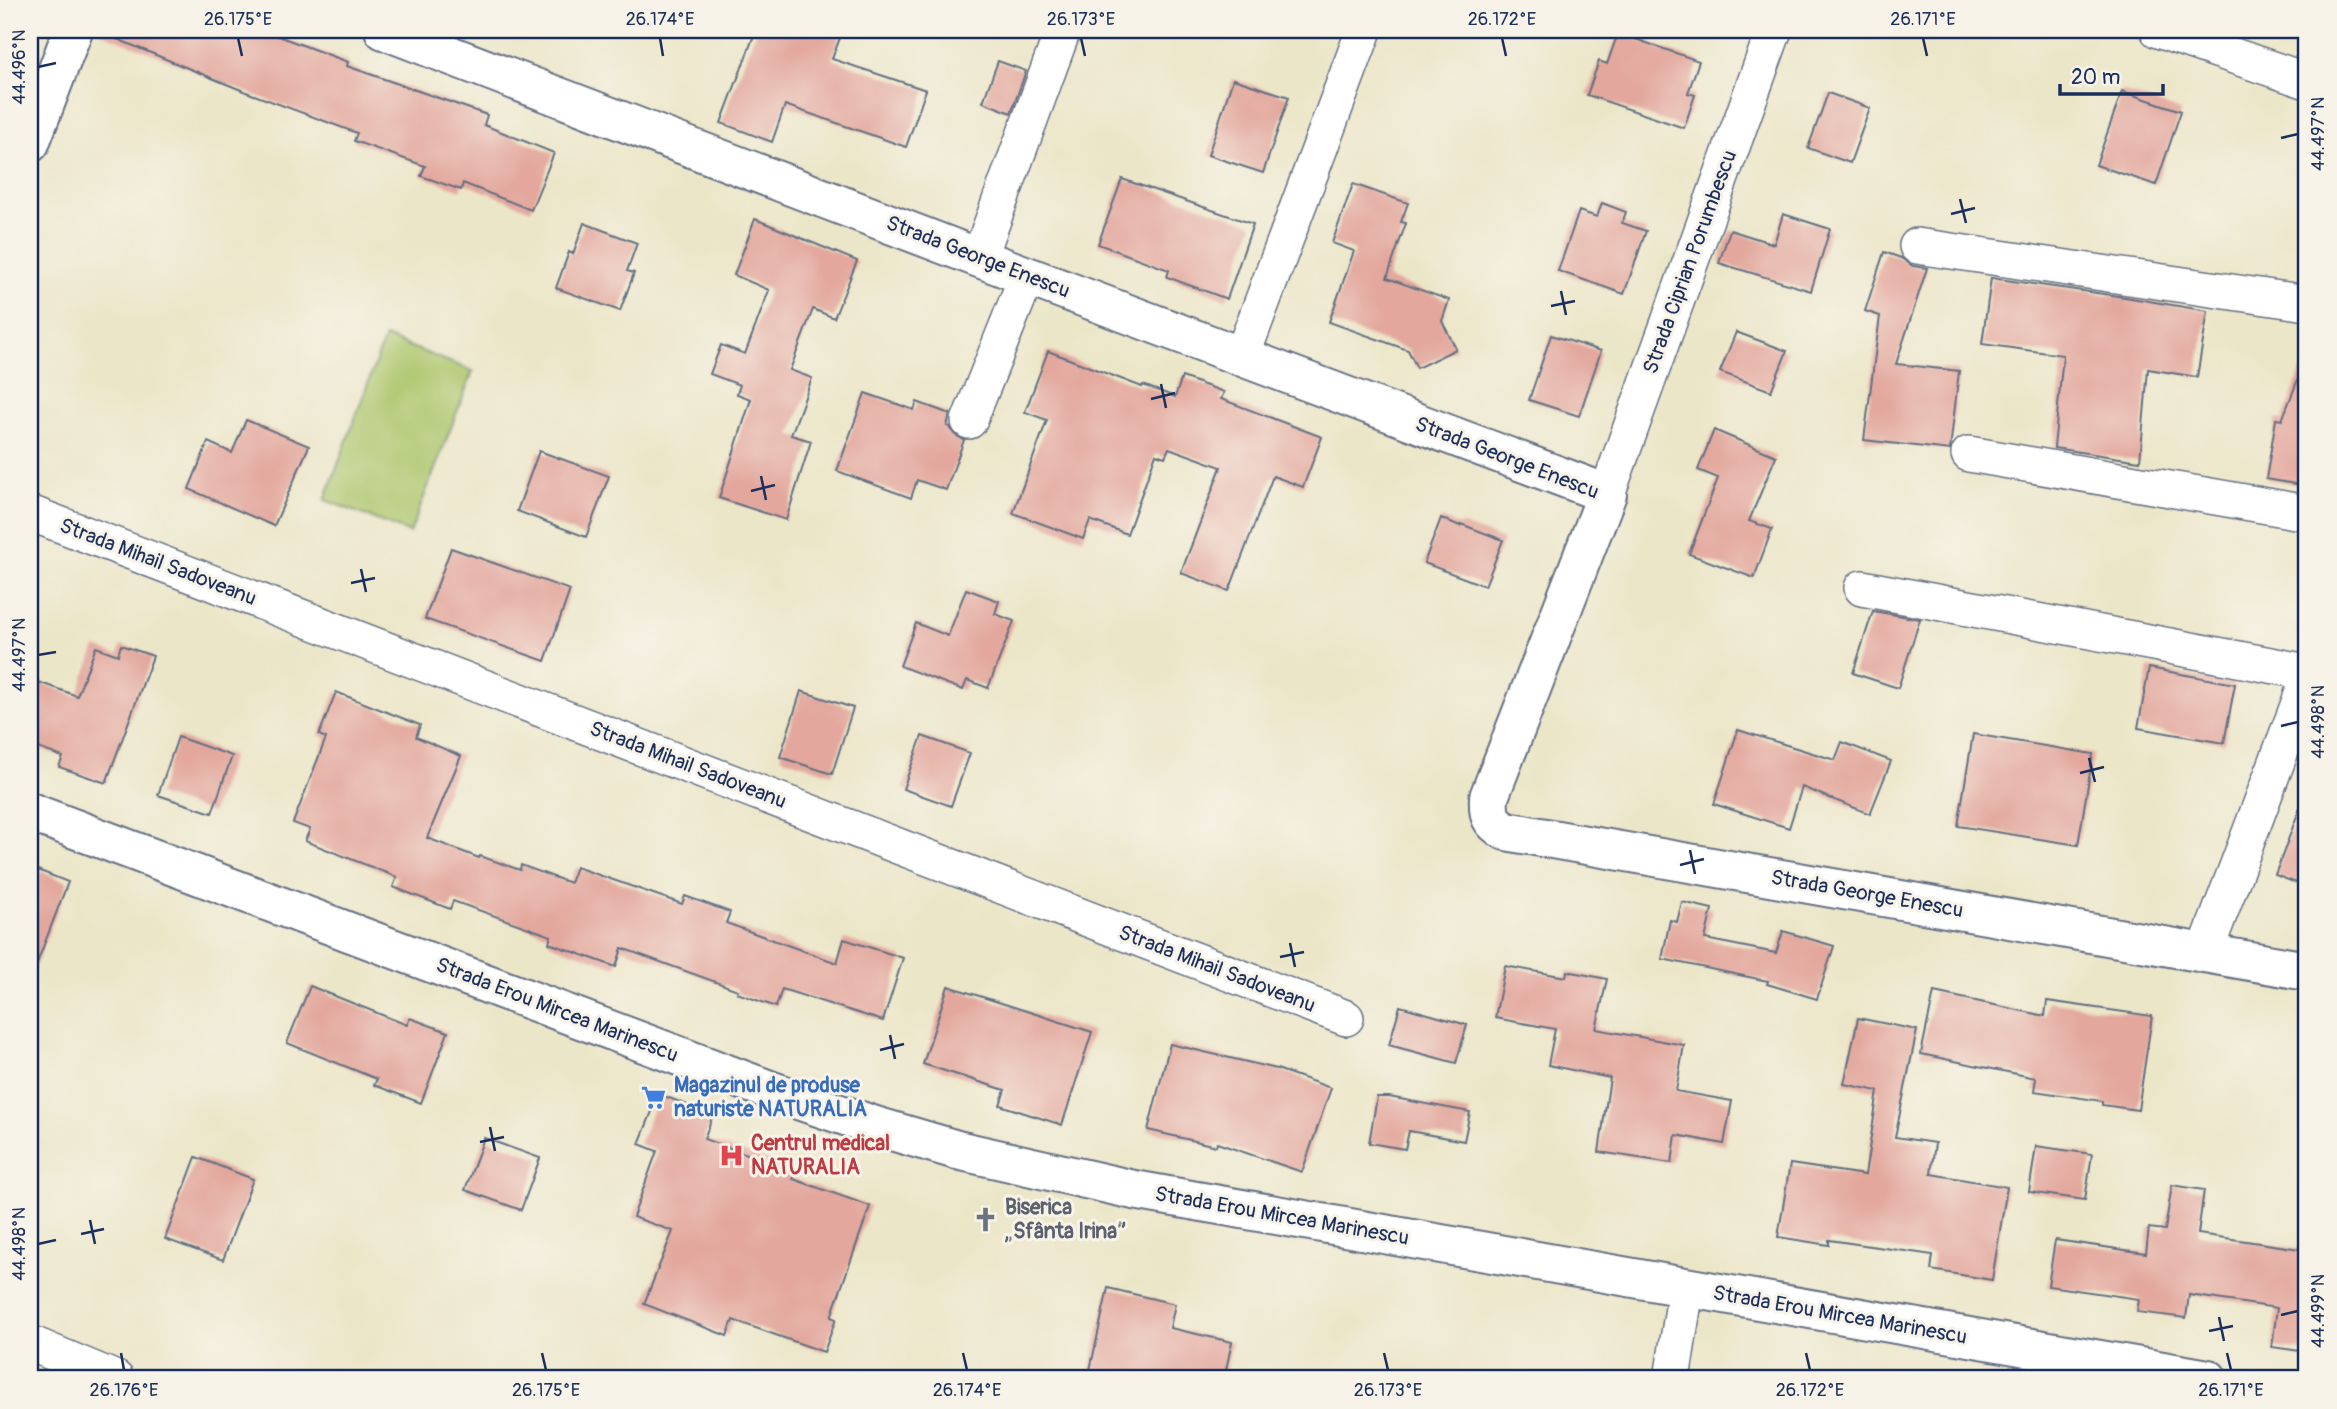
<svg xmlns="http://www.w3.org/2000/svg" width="2337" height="1409" viewBox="0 0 2337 1409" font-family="Pangolin,sans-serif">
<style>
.green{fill:#acc66c;stroke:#647a65;stroke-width:2}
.building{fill:#e3a79d}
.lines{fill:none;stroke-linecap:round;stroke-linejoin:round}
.minor-casing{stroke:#646f83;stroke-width:38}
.tertiary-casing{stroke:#646f83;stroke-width:42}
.secondary-casing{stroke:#646f83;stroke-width:42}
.minor{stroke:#fff;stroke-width:35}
.tertiary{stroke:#fff;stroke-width:38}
.secondary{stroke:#fff;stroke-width:38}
.ticks{fill:none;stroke:#1b2f5e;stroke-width:2.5}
.labels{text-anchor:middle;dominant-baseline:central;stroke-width:6;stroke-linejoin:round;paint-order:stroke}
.street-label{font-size:21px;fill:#1b2f5e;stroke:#f7f3e8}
.shop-label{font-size:21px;font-weight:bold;fill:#366cbe;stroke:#f7f3e8;text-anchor:start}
.health-label{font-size:21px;font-weight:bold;fill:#be3a42;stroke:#f7f3e8;text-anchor:start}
.worship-label{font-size:21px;font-weight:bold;fill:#5b616d;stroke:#f7f3e8;text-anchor:start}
.neatline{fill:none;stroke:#1b2f5e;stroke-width:2.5}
.ticks-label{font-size:18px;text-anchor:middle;fill:#1b2f5e}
</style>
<rect width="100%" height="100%" fill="#f7f3e8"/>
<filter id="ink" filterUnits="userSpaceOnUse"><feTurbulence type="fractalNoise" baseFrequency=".0143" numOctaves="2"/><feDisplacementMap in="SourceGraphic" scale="14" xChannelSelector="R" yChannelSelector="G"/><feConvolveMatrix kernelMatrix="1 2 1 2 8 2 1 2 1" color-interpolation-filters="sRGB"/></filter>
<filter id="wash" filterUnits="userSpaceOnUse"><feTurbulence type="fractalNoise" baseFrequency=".00686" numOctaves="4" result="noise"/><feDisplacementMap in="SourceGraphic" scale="28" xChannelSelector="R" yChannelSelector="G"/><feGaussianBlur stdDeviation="1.57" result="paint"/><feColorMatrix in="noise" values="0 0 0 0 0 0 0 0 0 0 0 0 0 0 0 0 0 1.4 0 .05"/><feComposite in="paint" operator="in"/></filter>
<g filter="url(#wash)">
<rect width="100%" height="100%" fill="#ece6c9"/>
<path class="green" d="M385 337 473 371 410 533 325 500Z"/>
<g id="blocks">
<path class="building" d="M95 30H262L348 62 347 66 487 115 484 125 554 153 531 210 463 183 461 190 421 176 425 166 354 141 357 133 246 92Z
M756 30H843L832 59 926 90 906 147 785 105 772 142 721 123Z
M1618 33 1699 61 1688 93 1695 95 1684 128 1587 95 1599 61 1607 64Z
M998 61 1026 71 1011 113 983 102Z
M1233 79 1289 97 1263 173 1208 155Z
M2122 91 2181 111 2156 185 2096 165Z
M1828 93 1870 108 1850 163 1808 148Z
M1122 179 1253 224 1227 299 1167 277 1169 270 1098 244Z
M1353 184 1408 203 1401 222 1406 223 1387 278 1449 300 1442 321 1456 349 1417 368 1408 350 1329 322 1354 251 1332 243Z
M1602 203 1626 212 1622 223 1646 231 1624 294 1558 271 1579 211 1597 217Z
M1783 214 1830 229 1811 291 1719 263 1730 230 1774 244Z
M755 219 857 261 834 318 813 309 790 370 812 378 791 435 811 441 786 520 719 498 751 399 737 394 740 385 710 374 721 345 745 354 769 290 734 275Z
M584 223 637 243 627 271 634 273 620 311 556 288 569 252 573 254Z
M1884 252 1901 258 1913 266 1927 268 1896 364 1959 371 1950 450 1864 440 1880 316 1865 311Z
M1991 278 2125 297 2208 311 2197 377 2148 369 2140 461 2054 448 2063 355 1982 344Z
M1736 332 1787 351 1771 391 1720 372Z
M1551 335 1601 351 1579 416 1529 400Z
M1048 351 1142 387 1143 385 1175 397 1182 377 1224 392 1221 399 1322 437 1303 487 1273 476 1229 591 1181 573 1221 467 1169 448 1165 457 1156 454 1127 534 1090 520 1083 539 1013 513 1047 420 1025 412Z
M2306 359H2307V486L2266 479 2276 419 2282 420Z
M865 393 914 410 917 402 950 414 947 426 950 427 954 434 964 440 946 490 917 480 911 498 837 471Z
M246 420 309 446 274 526 189 489 208 442 232 453Z
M1714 430 1776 456 1749 521 1772 529 1754 578 1689 554 1718 478 1698 470Z
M539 451 609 476 586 537 517 511Z
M1441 518 1460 526 1461 524 1503 540 1485 586 1424 563Z
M451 548 570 590 545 661 425 619Z
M966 589 999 601 995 614 1014 621 988 688 967 680 963 690 900 666 916 623 948 636Z
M1873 611 1920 619 1898 688 1853 673Z
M121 645 153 656 106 783 59 767 63 757 30 745V679L77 696 96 647 118 655Z
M2149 668 2235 684 2224 743 2138 728Z
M801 691 853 708 832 774 780 757Z
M336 692 420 725 416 737 461 756 427 838 479 858 480 856 520 870 521 865 570 883 576 867 682 904 685 896 730 912 726 923 837 963 844 939 903 958 883 1021 782 989 776 1007 737 993 738 990 622 948 616 967 549 943 551 936 453 901 450 909 393 887 397 877 305 841 310 829 293 823 326 738 319 735Z
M1738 730 1835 760 1842 742 1891 761 1870 814 1802 787 1789 828 1714 804Z
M1973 734 2093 754 2078 845 1958 826Z
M922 736 970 753 951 806 903 789Z
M178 737 232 756 212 813 158 795Z
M2304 797 2307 798V887L2275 875Z
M30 867 68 882 32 976 30 975Z
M1682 902 1712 909 1705 939 1776 953 1783 931 1834 946 1817 999 1767 984 1768 981 1662 959 1670 920 1677 922Z
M1505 966 1566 977 1567 971 1607 979 1596 1029 1684 1045 1676 1091 1732 1101 1724 1144 1676 1135 1672 1163 1599 1152 1610 1078 1548 1065 1555 1029 1495 1018Z
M310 986 407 1025 410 1018 448 1032 421 1103 374 1085 377 1079 287 1043Z
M948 986 1092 1032 1062 1125 1000 1105 1005 1090 923 1064Z
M1934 992 2045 1016 2047 1001 2152 1016 2138 1110 2102 1105V1101L2034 1091 2036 1078 1921 1054Z
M1400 1006 1467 1025 1456 1063 1389 1045Z
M1858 1018 1917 1030 1895 1137 1935 1143 1931 1174 2007 1187 1992 1280 1931 1270 1933 1255 1829 1240V1245L1778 1237 1790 1164 1865 1175 1878 1091 1844 1084Z
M1170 1044 1277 1069 1331 1088 1302 1172 1217 1143 1216 1146 1148 1130Z
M659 1094 713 1115 704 1139 796 1171 793 1179 870 1206 831 1317 836 1319 824 1352 733 1320 727 1336 644 1304 673 1231 633 1217 657 1151 639 1144Z
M1377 1097H1389L1470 1112 1464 1141 1409 1131 1405 1149 1369 1143Z
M484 1138 540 1158 521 1210 465 1190Z
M2036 1146 2092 1154 2085 1200 2029 1192Z
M196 1157 253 1179 223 1260 165 1239Z
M2172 1185 2204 1190 2198 1234 2307 1250V1352L2272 1347 2277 1308 2189 1295 2186 1318 2137 1312 2139 1299 2048 1286 2055 1240 2146 1253 2149 1228 2165 1230Z
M1108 1288 1175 1304 1170 1328 1232 1342 1224 1379H1088Z"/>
</g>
</g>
<g filter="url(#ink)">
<use href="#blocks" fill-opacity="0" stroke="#646f83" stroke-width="2"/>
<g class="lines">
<defs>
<path id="minor" d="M2158 30 2307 81
M1917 246 2307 303
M979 258 1063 30
M1242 356 1364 30
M969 421 1027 276
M1969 454 2307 513
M1607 494 1774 30
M30 513 1346 1018
M1862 588 2307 672
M2205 952 2307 682
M30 1343 116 1379
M1672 1379 1686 1289"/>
<path id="tertiary" d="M384 30 979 258 1607 494 1489 797C1488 816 1490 822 1506 831L2307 971
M30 812 772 1091 875 1126 957 1150 1134 1190 2208 1379"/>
<path id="secondary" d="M30 143 73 30"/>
</defs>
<use href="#minor" class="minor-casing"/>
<use href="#tertiary" class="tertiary-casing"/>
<use href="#secondary" class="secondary-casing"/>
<use href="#minor" class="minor"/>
<use href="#tertiary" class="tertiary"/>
<use href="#secondary" class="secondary"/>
</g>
</g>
<path class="ticks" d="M238 38 242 56M660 38 663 56M1081 38 1085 56M1502 38 1506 56M1923 38 1927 56M38 67 56 63M2281 138 2298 134M1960 199 1966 223M1951 214 1975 208M1561 291 1566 315M1551 306 1575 301M1161 384 1166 408M1151 399 1175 393M761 476 766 500M751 491 775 485M361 569 366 592M351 583 375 578M38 655 56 652M2281 726 2298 722M2089 758 2095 782M2080 773 2104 767M1690 850 1695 874M1680 865 1704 859M1290 943 1295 967M1280 957 1304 952M890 1035 895 1059M880 1050 904 1044M490 1127 495 1151M480 1142 504 1137M90 1220 95 1244M81 1234 104 1229M38 1244 56 1240M2281 1315 2298 1311M2219 1317 2224 1341M2209 1331 2233 1326M121 1353 124 1370M542 1353 546 1370M963 1353 967 1370M1384 1353 1388 1370M1806 1353 1810 1370M2227 1353 2231 1370"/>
<defs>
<symbol id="supermarket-bare" viewBox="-9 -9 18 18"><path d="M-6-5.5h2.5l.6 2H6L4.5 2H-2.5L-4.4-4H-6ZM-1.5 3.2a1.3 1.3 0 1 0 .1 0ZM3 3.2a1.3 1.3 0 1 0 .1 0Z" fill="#3f7fe0" stroke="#f7f3e8" stroke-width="2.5" paint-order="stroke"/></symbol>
<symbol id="hospital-bare" viewBox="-9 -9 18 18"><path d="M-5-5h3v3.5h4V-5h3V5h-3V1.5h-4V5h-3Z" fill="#e0444e" stroke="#f7f3e8" stroke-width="2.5" paint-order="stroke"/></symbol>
<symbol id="church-bare" viewBox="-9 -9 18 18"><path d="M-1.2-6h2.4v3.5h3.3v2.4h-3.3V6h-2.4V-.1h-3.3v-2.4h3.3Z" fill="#6b7280" stroke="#f7f3e8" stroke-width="2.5" paint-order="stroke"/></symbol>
</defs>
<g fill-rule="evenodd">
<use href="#supermarket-bare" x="636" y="1080" width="35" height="35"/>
<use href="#hospital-bare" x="714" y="1138" width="35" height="35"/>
<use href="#church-bare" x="968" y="1202" width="35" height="35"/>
</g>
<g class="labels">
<g class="street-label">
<text transform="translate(978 257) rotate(21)">Strada George Enescu</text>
<text transform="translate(1690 262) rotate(-70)">Strada Ciprian Porumbescu</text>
<text transform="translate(1507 458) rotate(21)">Strada George Enescu</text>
<text transform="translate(158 562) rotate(21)">Strada Mihail Sadoveanu</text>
<text transform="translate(688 765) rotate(21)">Strada Mihail Sadoveanu</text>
<text transform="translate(1867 894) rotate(10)">Strada George Enescu</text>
<text transform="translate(1217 969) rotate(21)">Strada Mihail Sadoveanu</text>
<text transform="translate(557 1010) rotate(21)">Strada Erou Mircea Marinescu</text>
<text transform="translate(1282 1216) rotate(10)">Strada Erou Mircea Marinescu</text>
<text transform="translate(1840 1315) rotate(10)">Strada Erou Mircea Marinescu</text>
</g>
<g class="shop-label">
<text x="674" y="1085">Magazinul de produse<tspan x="674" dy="24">naturiste NATURALIA</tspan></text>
</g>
<g class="health-label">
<text x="751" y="1143">Centrul medical<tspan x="751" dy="24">NATURALIA</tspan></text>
</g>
<g class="worship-label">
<text x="1005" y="1207">Biserica<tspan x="1005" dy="24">„Sfânta Irina”</tspan></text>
</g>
</g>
<rect width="2337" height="1409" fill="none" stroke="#f7f3e8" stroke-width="77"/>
<path d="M2060 84v10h103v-10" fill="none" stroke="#1b2f5e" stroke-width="3.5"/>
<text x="2071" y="84" font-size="21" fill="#1b2f5e" stroke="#f7f3e8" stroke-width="5" paint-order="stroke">20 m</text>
<rect x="38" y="38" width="2260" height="1332" class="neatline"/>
<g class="ticks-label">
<text x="238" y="25">26.175°E</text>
<text x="660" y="25">26.174°E</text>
<text x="1081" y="25">26.173°E</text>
<text x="1502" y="25">26.172°E</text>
<text x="1923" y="25">26.171°E</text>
<text transform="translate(19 67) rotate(-90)" y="6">44.496°N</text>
<text transform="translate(2318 134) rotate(-90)" y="6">44.497°N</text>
<text transform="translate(19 655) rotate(-90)" y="6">44.497°N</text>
<text transform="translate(2318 722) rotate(-90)" y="6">44.498°N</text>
<text transform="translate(19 1244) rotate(-90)" y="6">44.498°N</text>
<text transform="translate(2318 1311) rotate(-90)" y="6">44.499°N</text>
<text x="124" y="1396">26.176°E</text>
<text x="546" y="1396">26.175°E</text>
<text x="967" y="1396">26.174°E</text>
<text x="1388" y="1396">26.173°E</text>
<text x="1810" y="1396">26.172°E</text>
<text x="2231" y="1396">26.171°E</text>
</g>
</svg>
